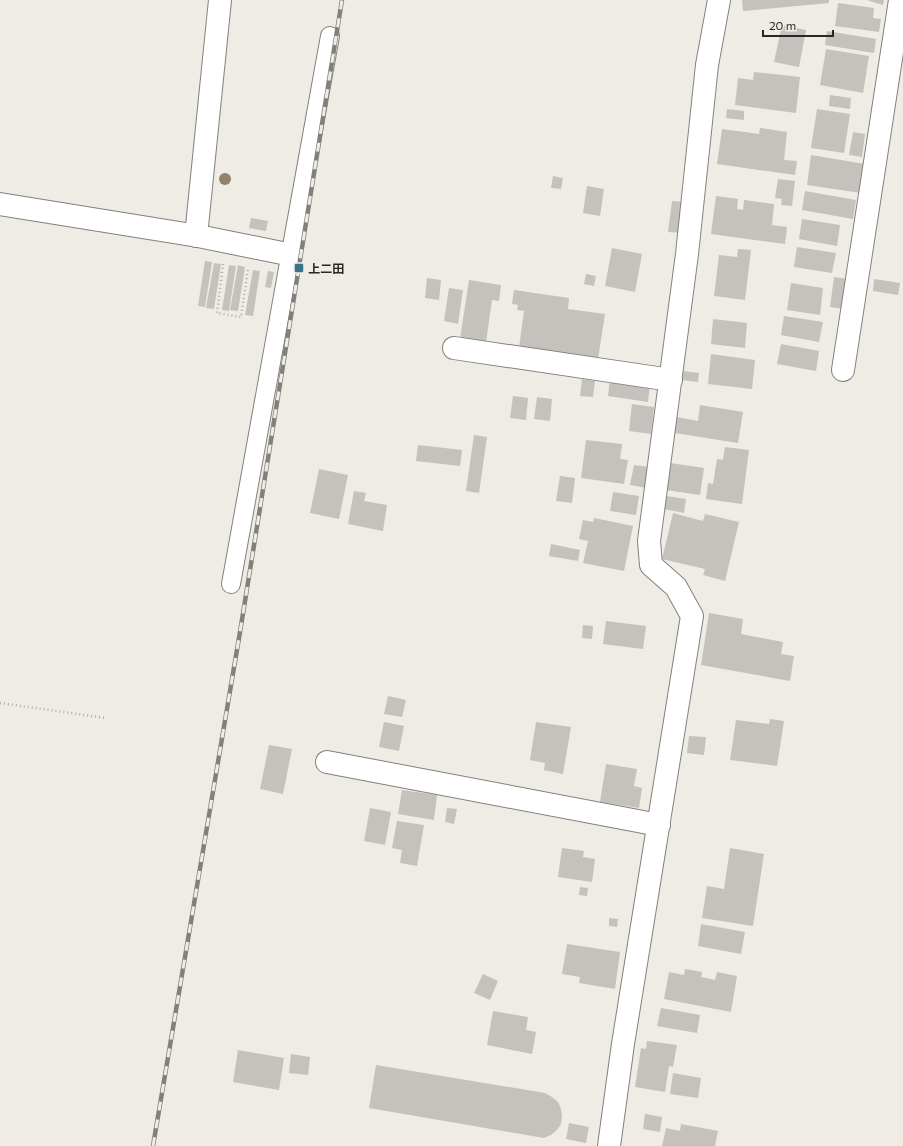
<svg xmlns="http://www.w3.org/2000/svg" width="903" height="1146" viewBox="0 0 903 1146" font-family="Commissioner,'Noto Sans JP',sans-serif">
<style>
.building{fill:#c5c1bc}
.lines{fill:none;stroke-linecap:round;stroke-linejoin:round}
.pedestrian-casing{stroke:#84807b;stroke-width:20}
.minor-casing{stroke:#84807b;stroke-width:24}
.path{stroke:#b0ada8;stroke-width:2.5;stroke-dasharray:1 3;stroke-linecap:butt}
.pedestrian{stroke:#fff;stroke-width:18}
.minor{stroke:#fff;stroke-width:22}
.rail-casing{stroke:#83807c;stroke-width:4.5}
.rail{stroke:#efebe5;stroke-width:3;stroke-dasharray:9;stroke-linecap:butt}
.tree{fill:#928269}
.poi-dot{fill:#37748b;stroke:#efebe5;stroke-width:1.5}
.labels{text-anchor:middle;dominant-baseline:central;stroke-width:3;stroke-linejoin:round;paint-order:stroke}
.poi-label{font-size:12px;font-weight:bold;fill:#2a2826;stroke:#efebe5;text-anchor:start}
</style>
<rect width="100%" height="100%" fill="#efebe5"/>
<path class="building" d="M742 0H829V3L743 11Z
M867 0H884L883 5Z
M838 3 874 8 873 18 881 19 879 32 835 26Z
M782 25 806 30 799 67 774 62Z
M827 31 876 39 874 53 825 45Z
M826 49 869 56 863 93 820 85Z
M754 72 800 77 796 113 735 105 738 78 753 80Z
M830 95 851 98 850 109 829 106Z
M727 109 744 111V120L726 118Z
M817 109 850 114 844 153 811 148Z
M760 128 787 132 784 160 797 161 795 175 717 164 722 129 759 134Z
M853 132 865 134 862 157 849 155Z
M811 155 865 164 861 193 807 185Z
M553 176 563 178 561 189 551 188Z
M778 179 795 181 792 206 781 205 782 199 775 198Z
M587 186 604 189 600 216 583 213Z
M805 191 856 200 853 219 802 210Z
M716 196 738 199 737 209 743 210 744 200 774 204 772 225 787 227 785 244 711 234Z
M672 201 686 202 682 233 668 232Z
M251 218 268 221 266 231 249 228Z
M802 219 840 225 837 246 799 239Z
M797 247 836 253 832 273 794 267Z
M612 248 642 254 635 292 605 286Z
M738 249 751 250 745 300 714 296 719 255 737 257Z
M205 261 212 262 205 307 198 306Z
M214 263 221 264 214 309 206 308Z
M229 265 236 266 229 311 222 310Z
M238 265 245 267 238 311 230 310Z
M253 270 260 271 253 316 245 315Z
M268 271 274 272 271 288 265 287Z
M586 274 596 276 594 286 584 284Z
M834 277 847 279 843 309 830 307Z
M427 278 441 280 439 300 425 298Z
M874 279 900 283 898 295 873 291Z
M469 280 501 285 499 301 492 300 486 342 460 339Z
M791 283 823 288 820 315 787 310Z
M449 288 463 290 458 324 444 321Z
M514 290 569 298 568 309 605 314 598 359 519 348 524 311 517 310 518 305 512 304Z
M784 316 823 322 819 342 781 335Z
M713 319 747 323 745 348 711 344Z
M781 344 819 351 816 371 777 364Z
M711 354 755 360 752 389 708 384Z
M683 371 699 373 698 382 682 380Z
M610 378 650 384 648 402 608 396Z
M582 379 595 381 593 397 580 396Z
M513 396 528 398 526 420 510 418Z
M537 397 552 399 550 421 534 419Z
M632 404 654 407 651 434 629 431Z
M700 405 743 412 738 443 675 433 677 417 698 421Z
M474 435 487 437 479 493 466 491Z
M586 440 622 444 620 459 628 460 624 484 581 478Z
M418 445 462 450 460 466 416 461Z
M725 447 749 450 742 504 706 499 708 483 713 484 717 459 723 460Z
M670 463 704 468 700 495 666 490Z
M634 465 650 467 647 488 630 485Z
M319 469 348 475 339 519 310 513Z
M560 476 575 478 572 503 556 501Z
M354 491 366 493 364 501 387 505 383 531 348 524Z
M613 492 639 496 636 515 610 511Z
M666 496 686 499 684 513 664 509Z
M673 513 703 521 705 514 739 522 725 581 703 575 705 569 662 559Z
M594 518 633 526 624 571 583 563 588 541 579 539 583 520 593 522Z
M551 544 580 550 578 561 549 556Z
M709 613 743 619 741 634 783 642 781 654 794 656 790 681 701 665Z
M606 621 646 626 643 649 603 644Z
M583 625 593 626 592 639 582 638Z
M388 696 406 700 402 717 384 714Z
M770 719 784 721 777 766 730 760 736 720 769 724Z
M384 722 404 726 399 751 379 747Z
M536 722 571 727 563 774 544 770 545 763 530 760Z
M689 736 706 737 704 755 687 753Z
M269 745 292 749 283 794 260 789Z
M606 764 637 769 634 786 642 788 639 808 600 802Z
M402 790 437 795 434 820 398 814Z
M370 808 391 812 385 845 364 841Z
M447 808 457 809 454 824 445 822Z
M397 821 424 825 417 866 400 863 402 850 392 848Z
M562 848 584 851 583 857 595 859 592 882 558 877Z
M730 848 764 854 753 926 702 918 707 886 724 889Z
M580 887 588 888 587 896 579 895Z
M609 918 618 919 617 927 609 926Z
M701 924 745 932 741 954 698 946Z
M567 944 620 952 615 989 579 983 580 977 562 974Z
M685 969 702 972 701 977 715 980 717 972 737 976 731 1012 664 999 669 972 684 975Z
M483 974 498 981 490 1000 474 993Z
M661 1008 700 1015 697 1033 657 1026Z
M493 1011 528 1017 526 1030 536 1032 532 1054 487 1045Z
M647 1041 677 1045 673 1067 669 1066 665 1092 635 1087 641 1048 646 1049Z
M238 1050 284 1058 279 1090 233 1082Z
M291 1054 310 1057 308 1075 289 1073Z
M376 1065 545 1093 552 1097 558 1102 561 1109 562 1117 561 1124 557 1130 551 1135 544 1138 369 1108Z
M673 1073 701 1078 698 1098 670 1094Z
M645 1114 662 1117 660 1132 643 1129Z
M569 1123 589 1127 586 1143 566 1139Z
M681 1124 718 1131 715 1146H662L666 1128 680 1131Z"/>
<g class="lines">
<defs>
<path id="pedestrian" d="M231 584 330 36"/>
<path id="minor" d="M0 204 198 236 282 253
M196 236 220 0
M454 348 671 380
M843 370 900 0
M327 762 659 825
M609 1146 623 1044 692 616 676 587 651 565 649 541 687 254 707 65 719 0"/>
</defs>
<use href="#pedestrian" class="pedestrian-casing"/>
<use href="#minor" class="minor-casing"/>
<path class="path" d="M223 264 217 313 241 317 248 269
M0 703 106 718"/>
<use href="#pedestrian" class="pedestrian"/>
<use href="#minor" class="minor"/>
<defs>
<path id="rail" d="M153 1146 240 632 342 0"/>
</defs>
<use href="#rail" class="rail-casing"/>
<use href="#rail" class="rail"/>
</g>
<circle class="tree" cx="225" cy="179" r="6"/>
<rect class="poi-dot" x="294" y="263" width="10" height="10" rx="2"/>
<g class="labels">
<g class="poi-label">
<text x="308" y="268">上二田</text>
</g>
</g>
<path d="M763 30v6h70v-6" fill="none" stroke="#2a2826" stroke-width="2"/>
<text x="769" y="30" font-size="12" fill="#2a2826" stroke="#efebe5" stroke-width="3" paint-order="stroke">20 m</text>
</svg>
